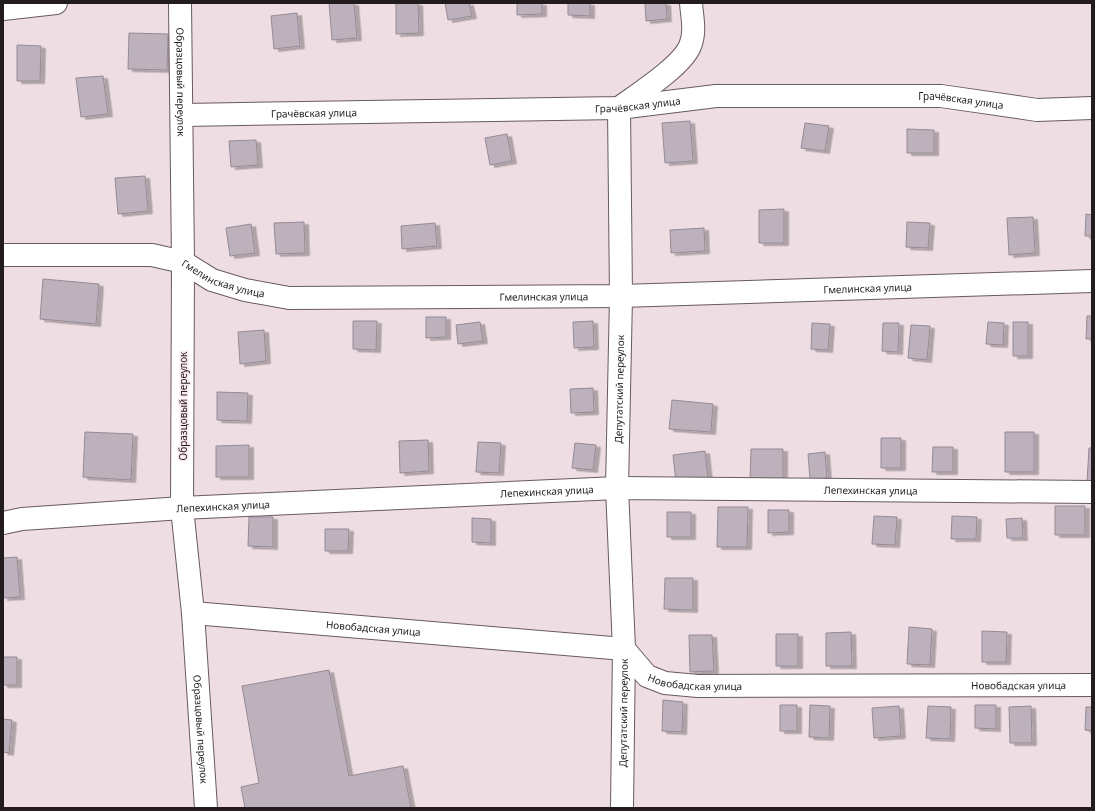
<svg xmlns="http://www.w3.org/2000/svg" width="1095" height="811" viewBox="0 0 1095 811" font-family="'Noto Sans',sans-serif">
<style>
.building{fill:#bdb1bc;stroke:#958a95;filter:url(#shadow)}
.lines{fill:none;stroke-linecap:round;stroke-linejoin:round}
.minor-casing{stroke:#685a5f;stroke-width:24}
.minor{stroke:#fff;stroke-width:22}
.labels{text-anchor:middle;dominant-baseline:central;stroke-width:3.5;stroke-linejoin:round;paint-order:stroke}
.street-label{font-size:10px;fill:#221c1e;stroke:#fbeaf0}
</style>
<defs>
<filter id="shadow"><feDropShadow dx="4.5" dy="2.5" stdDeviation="0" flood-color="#0004"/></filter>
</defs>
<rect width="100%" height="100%" fill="#eedde3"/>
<path class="building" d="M329 3H354L357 38 332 40Z
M396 3H418L419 33 396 34Z
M445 3H469L472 16 448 20Z
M517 3H542V14L517 15Z
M568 3H590V16L568 15Z
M645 3H666L667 19 646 21Z
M297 13 300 46 274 49 271 16Z
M129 33 168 34 167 70 128 69Z
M17 45 41 46 40 81H17Z
M103 76 108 114 81 117 76 78Z
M690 121 693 161 665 163 662 123Z
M805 123 829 126 825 151 801 148Z
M907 129 934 130V153H907Z
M507 134 512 161 490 165 485 138Z
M256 140 258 165 231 167 229 141Z
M145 176 148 211 118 214 115 178Z
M784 209V243H759V210Z
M1086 214 1092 215V236H1085Z
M1033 217 1035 253 1009 255 1007 218Z
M304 222 305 253 276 254 274 223Z
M907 222 930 223 928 248 906 247Z
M435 223 437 246 402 249 401 226Z
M251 224 255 253 230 256 226 228Z
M704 228 705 251 671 253 670 230Z
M43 279 99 284 96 324 40 319Z
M1087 316H1092V339H1086Z
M426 317H446V337L426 338Z
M353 321H377L376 350 353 349Z
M593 321 594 347 574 348 573 322Z
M480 322 483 341 458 344 456 325Z
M988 322 1004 323 1003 345 986 344Z
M1013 322H1028V356H1013Z
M812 323 830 324 828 350 811 349Z
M883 323H899L898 352 882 351Z
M911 325 930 326 927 360 908 358Z
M264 330 266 361 240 364 238 332Z
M593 388 594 412 571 413 570 389Z
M217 392 248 393 247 421 217 420Z
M672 400 713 404 711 432 669 429Z
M85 432 133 434 131 480 83 477Z
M1005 432H1034V472H1005Z
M881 438H901V468H881Z
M428 440 429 471 400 473 399 441Z
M478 442 501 443 499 473 476 472Z
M575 443 596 445 593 470 572 468Z
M249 445V477H216V446Z
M933 447H953V472H932Z
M1089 448H1092V482H1087Z
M751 449H783V481H750Z
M705 451 708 478 676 482 673 455Z
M825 452 827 478 810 479 808 454Z
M1055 506H1085V535H1055Z
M718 507H748L747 547H717Z
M768 510H789V532L768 533Z
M667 512H691V537H667Z
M874 516 897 517 895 545 872 544Z
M952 516 977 517 976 539H951Z
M249 517H273V547L248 546Z
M472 518 491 519V543L472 542Z
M1022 518 1023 538H1007L1006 519Z
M325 529H349L348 551H325Z
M17 557 20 597 3 598V558Z
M665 578H693V610L664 609Z
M909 627 932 629 930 665 907 664Z
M982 631 1007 632 1006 662H982Z
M851 632 852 666H826V633Z
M776 634H798V666H776Z
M689 635H712L714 671 690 672Z
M3 657H17V685H3Z
M329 670 349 776 403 766 411 808H245L241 787 259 783 242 686Z
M663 700 683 702 682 732 662 731Z
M780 705H797V731H780Z
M810 705 830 706 829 738 809 737Z
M975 705H996V729L975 728Z
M899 706 901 736 874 738 872 708Z
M928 706 951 707 950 739 926 738Z
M1031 706 1032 743H1010L1009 707Z
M1086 707H1092V731L1085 730Z
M3 719 12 720 9 753 3 752Z"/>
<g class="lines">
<defs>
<g id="minor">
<path id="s1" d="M180 3 183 262 182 508 193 613 206 808"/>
<path d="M3 9 56 3"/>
<path id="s2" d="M183 115 619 108 716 96H941L1037 110 1092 108"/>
<path id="s3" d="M3 255H152L183 262 212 280 245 290 289 298 621 296 1092 281"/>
<path id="s4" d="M3 523 22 519 182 508 617 488 1092 492"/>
<path id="s5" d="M193 613 624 649 647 676 665 683 698 686 1092 685"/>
<path id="s6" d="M622 808 624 649 617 488 621 296 619 108C638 94 682 66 690 46 696 32 692 17 691 3"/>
</g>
</defs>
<use href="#minor" class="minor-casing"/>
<use href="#minor" class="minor"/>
</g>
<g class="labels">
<g class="street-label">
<text stroke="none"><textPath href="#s1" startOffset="79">Образцовый переулок</textPath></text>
<text stroke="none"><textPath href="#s2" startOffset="779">Грачёвская улица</textPath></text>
<text stroke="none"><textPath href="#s2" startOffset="455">Грачёвская улица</textPath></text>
<text stroke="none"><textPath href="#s2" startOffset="131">Грачёвская улица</textPath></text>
<text stroke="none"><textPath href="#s3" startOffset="225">Гмелинская улица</textPath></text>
<text stroke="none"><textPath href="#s3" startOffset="873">Гмелинская улица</textPath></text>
<text stroke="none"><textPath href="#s3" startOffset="549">Гмелинская улица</textPath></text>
<text stroke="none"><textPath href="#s6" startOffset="419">Депутатский переулок</textPath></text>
<text transform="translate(183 406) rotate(-90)">Образцовый переулок</text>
<text stroke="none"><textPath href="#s4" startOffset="869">Лепехинская улица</textPath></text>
<text stroke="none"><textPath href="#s4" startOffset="545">Лепехинская улица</textPath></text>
<text stroke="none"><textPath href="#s4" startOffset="221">Лепехинская улица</textPath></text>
<text stroke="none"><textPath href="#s5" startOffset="181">Новобадская улица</textPath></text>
<text stroke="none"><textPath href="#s5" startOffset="517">Новобадская улица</textPath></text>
<text stroke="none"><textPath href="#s5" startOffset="841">Новобадская улица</textPath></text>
<text stroke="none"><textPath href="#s6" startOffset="95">Депутатский переулок</textPath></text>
<text stroke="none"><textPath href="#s1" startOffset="727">Образцовый переулок</textPath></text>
</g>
</g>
<rect width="1095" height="811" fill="none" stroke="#221c1e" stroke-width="8"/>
</svg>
